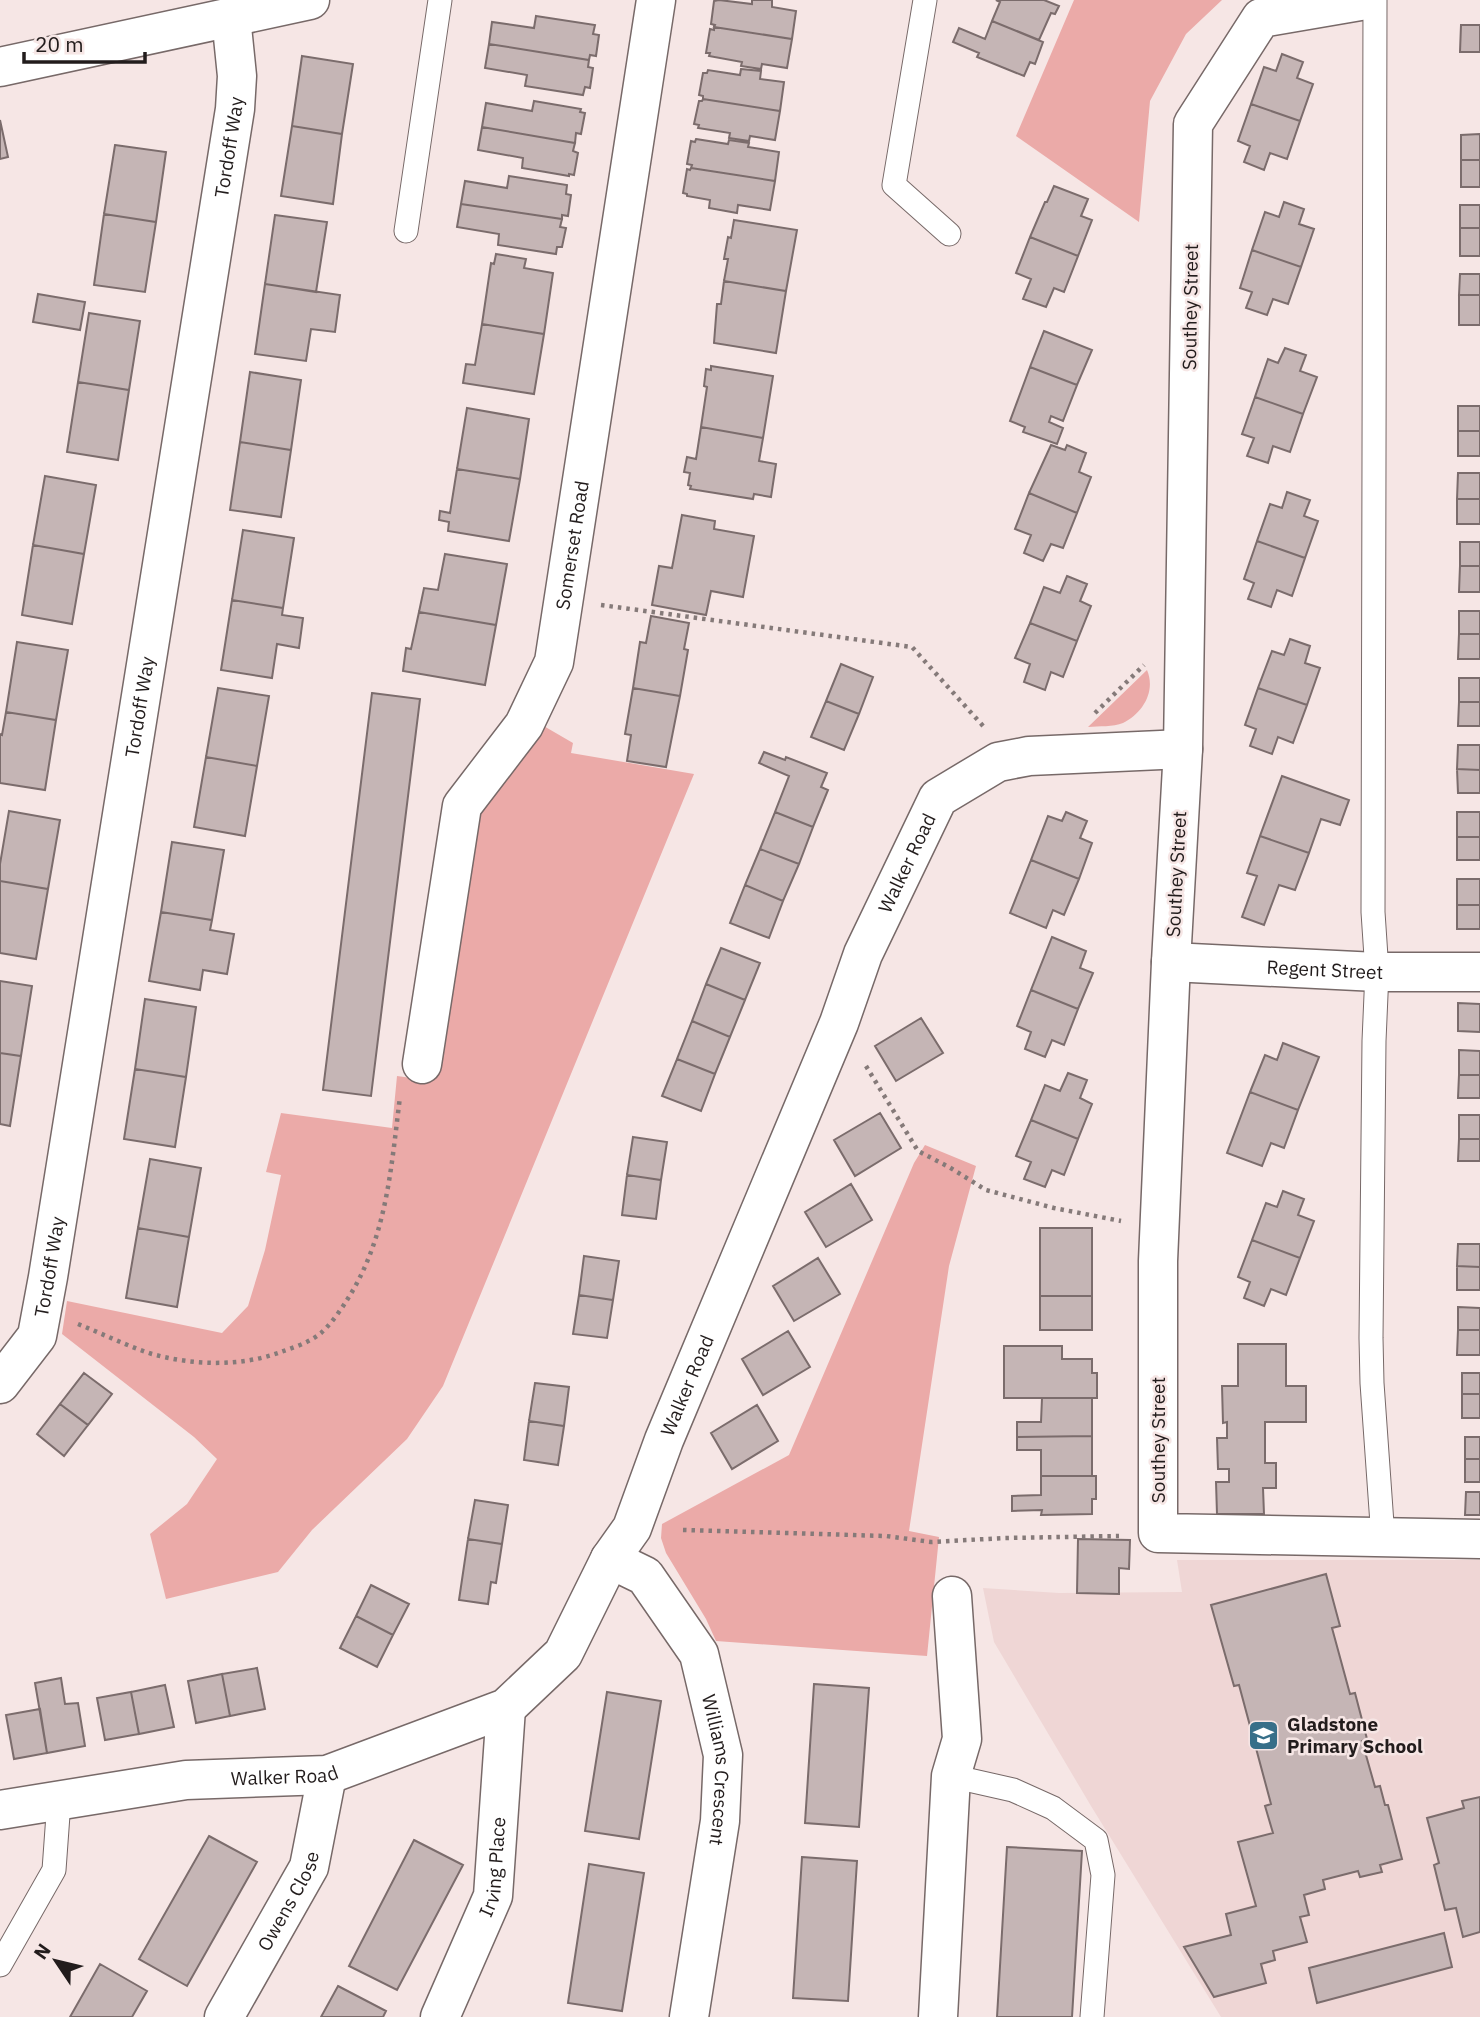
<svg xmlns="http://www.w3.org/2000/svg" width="1480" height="2017" viewBox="0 0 1480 2017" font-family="'IBM Plex Sans',sans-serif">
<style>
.built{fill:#efd6d5}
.green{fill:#ebaaa8}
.building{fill:#c5b5b5;stroke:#7b6c6c;stroke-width:2}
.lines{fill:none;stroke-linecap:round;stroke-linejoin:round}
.service-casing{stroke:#776968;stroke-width:25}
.minor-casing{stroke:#776968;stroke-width:41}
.path{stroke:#857a79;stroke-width:4.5;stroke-dasharray:3.5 5;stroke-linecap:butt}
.service{stroke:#fff;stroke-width:23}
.minor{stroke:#fff;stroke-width:38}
.labels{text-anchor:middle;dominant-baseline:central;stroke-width:5;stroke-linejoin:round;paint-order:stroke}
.street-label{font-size:19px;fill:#221c1c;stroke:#f6e6e5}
.poi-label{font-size:19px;font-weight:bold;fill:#221c1c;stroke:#f6e6e5;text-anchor:start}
</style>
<rect width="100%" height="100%" fill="#f6e6e5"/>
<path class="built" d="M1177 1560H1480V2017H1221L1091 1806 994 1642 983 1588 1059 1593 1182 1592Z"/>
<path class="green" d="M1074 0H1222L1186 34 1150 101 1139 222 1016 136Z
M1147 670C1156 691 1143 713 1123 723 1113 727 1099 726 1088 727Z
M542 725 573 743 571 753 694 774 443 1386 407 1439 312 1530 278 1572 166 1599 150 1534 187 1504 217 1459 194 1437 62 1334 67 1301 222 1333 248 1306 265 1250 281 1175 266 1172 281 1113 392 1128 397 1076 433 1081 461 856 468 829Z
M925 1145 976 1166 949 1266 909 1531 939 1537 927 1656 716 1641 706 1619 666 1553 661 1538 662 1524 789 1455 914 1163Z"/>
<path class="building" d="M719 0 752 4V0H772V7L796 11 792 39 714 27 715 25 711 24 714 1Z
M996 0H1044L1059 6 1055 14 1051 13 1039 40 992 21 1000 2Z
M536 16 595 25 593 34 599 35 596 56 590 55 589 60 489 44 492 22 534 28Z
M992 21 1043 42 1035 64 1030 62 1024 76 977 57 979 53 953 42 959 28 985 39Z
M1461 25H1480V52H1460Z
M714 27 792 39 787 68 762 64 761 69 741 66 742 62 709 56 710 53H706L710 29 714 30Z
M489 44 589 60 588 67 593 68 590 88 585 87 583 95 525 86 527 75 485 68Z
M1282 54 1303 62 1297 78 1313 84 1300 121 1251 104 1264 67 1276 71Z
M302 56 353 64 342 134 292 126Z
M741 69 761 71 760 79 784 82 780 111 703 99V96L699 95 703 73H707L708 70 740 75Z
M703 99 780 111 775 140 750 136 749 141 729 138 730 133 698 128 699 125 694 124 699 101H702Z
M534 101 581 109 580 112 585 113 581 134 576 133 575 143 482 127 486 103 532 111Z
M1251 104 1300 121 1287 159 1270 153 1264 170 1244 162 1250 146 1238 141Z
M0 120 8 157 0 159Z
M292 126 342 134 333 204 281 196Z
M482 127 575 143 573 151 578 153 574 175 569 174V176L522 168 523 158 478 150Z
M1480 134V160H1461V135Z
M696 139 728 144 729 140 749 143 748 147 779 152 775 181 691 168 692 165 687 164 691 141 695 142Z
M115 145 166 152 156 222 104 214Z
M1461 160H1480V187H1461Z
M691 168 775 181 770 210 738 205 737 213 709 208 710 200 687 196V194L683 193 687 169 690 170Z
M509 176 567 185 566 194 571 195 568 216 562 215V219L461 204 465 181 507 188Z
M1054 186 1088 199 1081 216 1092 220 1078 256 1030 237 1045 202H1047Z
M1284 202 1304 209 1299 224 1314 229 1301 267 1252 250 1265 212 1279 217Z
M461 204 562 219 560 227 566 228 562 247H557L556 254 498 245 499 234 457 227Z
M1460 205H1480V228H1460Z
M104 214 156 222 145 292 94 285Z
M275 215 327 222 316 292 265 284Z
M734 220 797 230 786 291 724 281 728 259H724L728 237 731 238Z
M1460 228H1480V256H1460Z
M1030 237 1078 256 1064 292 1054 288 1046 307 1023 299 1031 279 1016 273Z
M1252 250 1301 267 1288 304 1273 299 1267 315 1246 308 1252 292 1240 288Z
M496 254 526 259 524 268 553 273 544 334 482 324 491 263 494 264Z
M1460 274H1480V295H1459Z
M724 281 786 291 776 353 714 343 717 304H721Z
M265 284 340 295 335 332 311 329 306 361 255 354Z
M38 294 85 302 80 330 33 322Z
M1459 295H1480V325H1459Z
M89 313 140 321 129 390 78 382Z
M482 324 544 334 534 394 463 383 466 364 475 365Z
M1044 331 1092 350 1077 385 1030 367Z
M1285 348 1306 355 1300 371 1317 377 1303 414 1255 397 1268 359 1278 363Z
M711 366 773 376 763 438 701 427 707 387 704 386 706 369 711 370Z
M1030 367 1077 385 1063 421 1051 416 1049 422 1063 428 1057 444 1023 432 1025 427 1010 421Z
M250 372 301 380 291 450 240 442Z
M78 382 129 390 118 460 67 452Z
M1255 397 1303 414 1290 452 1273 446 1268 463 1247 456 1254 438 1242 434Z
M1458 406H1480V431H1458Z
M467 408 529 419 520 479 457 469Z
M701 427 763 438 759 461 776 464 771 497 754 494 753 499 690 489 691 486 688 485 690 473 684 472 687 457 696 459Z
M1458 431H1480V456H1458Z
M240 442 291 450 281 517 230 510Z
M1051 445 1065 450 1067 445 1086 453 1079 472 1091 477 1077 513 1029 493Z
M457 469 520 479 509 541 448 531 449 522 439 520 440 511 450 513Z
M1458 473H1480V499H1457Z
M45 476 96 485 84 554 33 545Z
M1287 492 1310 500 1304 516 1318 521 1305 558 1257 541 1270 504 1282 508Z
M1029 493 1077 513 1063 548 1051 544 1043 561 1024 553 1031 535 1015 529Z
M1457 499H1480V524H1457Z
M682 515 715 521 714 529 754 536 743 597 711 591 706 615 652 605 659 566 672 568Z
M243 530 294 538 283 608 232 600Z
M1257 541 1305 558 1292 596 1277 590 1271 607 1248 599 1254 583 1244 579Z
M1460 542H1480V566H1460Z
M33 545 84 554 72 624 22 615Z
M445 554 507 564 496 625 419 612 424 588 438 590Z
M1460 566H1480V592H1459Z
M1067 576 1087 584 1080 601 1091 606 1077 641 1030 623 1044 587 1060 593Z
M232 600 283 608 282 615 303 618 299 648 277 644 272 678 221 670Z
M1459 611H1480V634H1459Z
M419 612 496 625 485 685 403 671 406 648 411 649Z
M651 616 689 623 684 649 688 650 680 696 633 688 640 642 646 643Z
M1030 623 1077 641 1063 677 1051 672 1045 690 1024 682 1030 664 1015 658Z
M1459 634H1480V659H1458Z
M1290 639 1310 646 1305 663 1320 668 1307 705 1258 688 1272 651 1284 655Z
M17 642 68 650 56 720 6 712Z
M841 664 873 677 859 714 826 701Z
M1459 678H1480V702H1459Z
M218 688 269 696 257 766 206 757Z
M633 688 680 696 666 767 627 761 631 735 625 734Z
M1258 688 1307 705 1293 743 1278 737 1272 754 1250 746 1256 729 1245 725Z
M372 693 420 699 371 1096 323 1090Z
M826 701 859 714 844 750 811 737Z
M1459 702H1480V726H1458Z
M6 712 56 720 45 790 0 783V734L2 735Z
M1458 745H1480V770L1457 769Z
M764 752 785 760 786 757 827 773 821 787 828 790 813 827 775 812 789 776 759 763Z
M206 757 257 766 245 836 194 827Z
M1457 769 1480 770V793H1458Z
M1282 776 1349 800 1340 825 1321 819 1309 853 1260 836Z
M9 811 60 820 48 889 0 881V864Z
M775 812 813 827 799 864 760 849Z
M1066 812 1087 821 1080 838 1092 843 1079 879 1031 860 1048 816 1062 821Z
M1457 812H1480V837H1457Z
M1260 836 1309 853 1295 890 1279 885 1264 925 1242 917 1257 876 1247 873Z
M1457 837H1480V860H1457Z
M172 842 224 850 212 920 161 912Z
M760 849 799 864 783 901 745 885Z
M1031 860 1079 879 1064 915 1053 910 1046 928 1010 913Z
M1457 879H1480V905H1457Z
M0 881 48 889 36 959 0 953Z
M745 885 783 901 769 938 730 923Z
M1457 905H1480V929H1457Z
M161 912 212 920 210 930 234 934 227 974 203 970 200 990 149 981Z
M1052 937 1086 951 1080 968 1093 973 1078 1009 1031 990Z
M721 948 760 963 745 1000 706 984Z
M0 981 32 986 21 1056 0 1053Z
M706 984 745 1000 730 1037 692 1021Z
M1031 990 1078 1009 1064 1045 1052 1040 1045 1057 1025 1049 1031 1032 1017 1026Z
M145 999 196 1007 186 1077 135 1069Z
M1458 1003 1480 1004V1032L1458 1031Z
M921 1018 943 1053 896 1081 875 1046Z
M692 1021 730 1037 715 1074 677 1059Z
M1283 1043 1319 1057 1298 1110 1250 1092 1265 1055 1277 1060Z
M1459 1050 1480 1051V1075H1459Z
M0 1053 21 1056 10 1126 0 1124Z
M677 1059 715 1074 701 1111 662 1096Z
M135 1069 186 1077 175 1147 124 1139Z
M1068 1073 1087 1080 1080 1098 1092 1104 1078 1139 1031 1120 1045 1085 1060 1091Z
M1459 1075H1480V1098H1458Z
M1250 1092 1298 1110 1284 1148 1271 1143 1262 1166 1227 1153Z
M880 1113 901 1148 855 1176 834 1140Z
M1459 1115H1480V1139H1459Z
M1031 1120 1078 1139 1064 1175 1052 1170 1045 1187 1024 1179 1031 1162 1016 1156Z
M633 1137 667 1142 661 1180 627 1175Z
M1459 1139H1480V1161H1458Z
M150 1159 201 1168 189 1237 138 1228Z
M627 1175 661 1180 656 1219 622 1215Z
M851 1184 872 1220 826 1247 805 1212Z
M1283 1191 1304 1199 1298 1215 1314 1221 1300 1258 1252 1240 1266 1203 1277 1207Z
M138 1228 189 1237 177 1307 126 1298Z
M1040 1228H1092V1296H1040Z
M1252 1240 1300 1258 1286 1295 1271 1289 1264 1306 1244 1298 1250 1282 1238 1277Z
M1458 1244H1480V1267L1457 1266Z
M584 1256 619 1261 613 1300 579 1295Z
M818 1258 840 1294 794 1321 773 1286Z
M1457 1266 1480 1267V1290H1457Z
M579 1295 613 1300 607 1338 573 1334Z
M1040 1296H1092V1330H1040Z
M1458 1307 1480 1308V1330H1458Z
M1458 1330H1480V1355H1457Z
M788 1331 810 1367 763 1395 742 1359Z
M1238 1344H1286V1386H1306V1422H1265V1463H1276V1488H1263L1264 1514H1217L1216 1482H1229V1469H1218L1217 1438H1227V1422L1223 1423 1222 1386H1238Z
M1004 1346H1062V1359H1092V1373H1097V1398H1004Z
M84 1373 112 1394 88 1425 60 1404Z
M1462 1373H1480V1394H1462Z
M535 1383 569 1387 564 1426 529 1421Z
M1462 1394H1480V1418H1462Z
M1042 1398H1092V1436L1017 1437V1422H1041Z
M60 1404 88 1425 64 1456 37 1434Z
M757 1405 778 1441 732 1469 711 1433Z
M529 1421 564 1426 558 1465 524 1460Z
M1092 1436V1476H1041V1450H1017V1437Z
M1465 1437H1480V1459H1465Z
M1465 1459H1480V1482H1465Z
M1041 1476H1096V1499H1092V1514L1041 1515 1042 1510 1012 1511V1496L1041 1495Z
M1466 1492H1480V1515H1465Z
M475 1500 508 1505 502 1544 468 1539Z
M468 1539 502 1544 496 1583 491 1582 488 1604 459 1600Z
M1078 1539 1130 1540 1129 1569 1119 1568V1594L1077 1593Z
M1326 1574 1340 1626 1332 1628 1350 1694 1355 1693 1367 1739 1362 1741 1375 1787 1380 1786 1385 1805H1388L1402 1859 1380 1865 1382 1872 1360 1877 1358 1871 1323 1880 1325 1889 1304 1895 1309 1915 1300 1917 1307 1942 1273 1951 1275 1960 1261 1964 1266 1983 1214 1997 1184 1947 1231 1935 1226 1914 1256 1906 1238 1842 1273 1833 1265 1806 1271 1804 1239 1685 1234 1686 1211 1605Z
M371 1585 409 1604 393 1635 356 1616Z
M356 1616 393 1635 377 1667 340 1648Z
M257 1668 265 1709 230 1716 222 1674Z
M222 1674 230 1716 196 1723 188 1681Z
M61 1678 65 1704 78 1703 85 1746 47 1753 35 1683Z
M814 1684 869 1688 859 1827 805 1823Z
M165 1685 174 1727 139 1734 131 1692Z
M131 1692 139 1734 105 1740 97 1698Z
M607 1692 661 1701 639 1839 585 1831Z
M40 1709 47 1753 14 1759 6 1715Z
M1480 1797V1932L1463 1937 1456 1908 1445 1910 1434 1865 1439 1863 1427 1818 1464 1808 1462 1801Z
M209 1836 257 1862 187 1986 139 1959Z
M414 1840 463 1865 397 1990 349 1966Z
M1007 1847 1082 1851 1072 2017H997Z
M802 1857 857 1861 848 2001 793 1998Z
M589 1864 644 1873 622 2011 568 2003Z
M1444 1933 1452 1967 1317 2003 1309 1968Z
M100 1964 147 1991 132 2017H70Z
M338 1986 386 2011 383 2017H321Z"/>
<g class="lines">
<defs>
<path id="service" d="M925 0 894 185 949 234
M1375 0 1373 912 1377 972 1374 1041 1371 1338 1372 1383 1383 1538
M406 231 440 0
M951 1776 1013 1790 1053 1808 1096 1840 1103 1875 1092 2017
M0 1965 54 1870 59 1801"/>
<g id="minor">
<path d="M1366 0 1261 18 1193 124 1183 749 1171 962 1158 1261V1533L1480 1539"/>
<path d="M0 67 310 0"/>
<path id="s1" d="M1171 962 1377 972H1480"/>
<path id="s2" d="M422 1064 462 806 524 725 554 662 656 0"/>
<path id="s3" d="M0 1384 37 1336 48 1277 235 109 237 76 231 17"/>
<path id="s4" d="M610 1559 645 1576 699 1654 723 1755 720 1821 689 2017"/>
<path id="s5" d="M0 1810 186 1780 327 1775 506 1708 563 1654 610 1559 632 1528 664 1440 839 1023 863 954 938 798 998 762 1029 756 1183 749"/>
<path id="s6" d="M224 2017 309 1867 327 1775"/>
<path id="s7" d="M440 2017 493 1896 506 1708"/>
<path d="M938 2017 951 1776 962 1739 952 1596"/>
</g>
</defs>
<use href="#service" class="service-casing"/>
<use href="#minor" class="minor-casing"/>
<path class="path" d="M601 605 912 647 984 727
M1095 713 1144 665
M866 1066 918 1151 949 1167 986 1190 1054 1208 1121 1221
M78 1324C103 1334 127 1346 152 1354 192 1365 238 1367 278 1353 292 1348 309 1343 321 1333 331 1324 340 1311 347 1300 387 1238 391 1168 400 1097
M683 1530 886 1536 931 1542 1005 1538 1119 1536"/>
<use href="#service" class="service"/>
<use href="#minor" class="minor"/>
</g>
<defs>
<symbol id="school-square" viewBox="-11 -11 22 22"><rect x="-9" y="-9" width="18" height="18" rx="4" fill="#376f89" stroke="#f6e6e5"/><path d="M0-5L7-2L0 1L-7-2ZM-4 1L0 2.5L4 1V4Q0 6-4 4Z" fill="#fff"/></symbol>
</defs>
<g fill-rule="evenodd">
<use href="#school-square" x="1246" y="1718" width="35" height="35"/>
</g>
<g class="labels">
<g class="street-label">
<text stroke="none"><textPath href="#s3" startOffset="1265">Tordoff Way</textPath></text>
<text transform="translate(1190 307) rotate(-89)">Southey Street</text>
<text stroke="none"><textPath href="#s2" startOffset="551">Somerset Road</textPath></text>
<text stroke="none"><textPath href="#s3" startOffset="698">Tordoff Way</textPath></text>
<text stroke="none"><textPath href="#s5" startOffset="1463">Walker Road</textPath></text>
<text transform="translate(1176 874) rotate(-87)">Southey Street</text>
<text stroke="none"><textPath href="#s1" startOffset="154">Regent Street</textPath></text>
<text stroke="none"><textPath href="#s3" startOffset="131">Tordoff Way</textPath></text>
<text stroke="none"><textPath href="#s5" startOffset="896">Walker Road</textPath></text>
<text transform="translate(1158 1440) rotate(-90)">Southey Street</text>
<text stroke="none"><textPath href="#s4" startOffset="252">Williams Crescent</textPath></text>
<text stroke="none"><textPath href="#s5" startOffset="287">Walker Road</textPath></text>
<text stroke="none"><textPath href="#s7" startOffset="161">Irving Place</textPath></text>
<text stroke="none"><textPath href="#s6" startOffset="133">Owens Close</textPath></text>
</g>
<g class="poi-label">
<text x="1287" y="1724">Gladstone<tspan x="1287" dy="22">Primary School</tspan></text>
</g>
</g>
<g transform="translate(56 1961) rotate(305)" stroke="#f6e6e5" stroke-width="5" paint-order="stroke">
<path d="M0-5L12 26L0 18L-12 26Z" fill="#221c1c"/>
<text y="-10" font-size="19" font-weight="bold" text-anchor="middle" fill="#221c1c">N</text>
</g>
<path d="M24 52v10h121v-10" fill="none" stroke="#221c1c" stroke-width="3.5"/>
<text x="35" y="52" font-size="21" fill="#221c1c" stroke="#f6e6e5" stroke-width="5" paint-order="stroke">20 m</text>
</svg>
